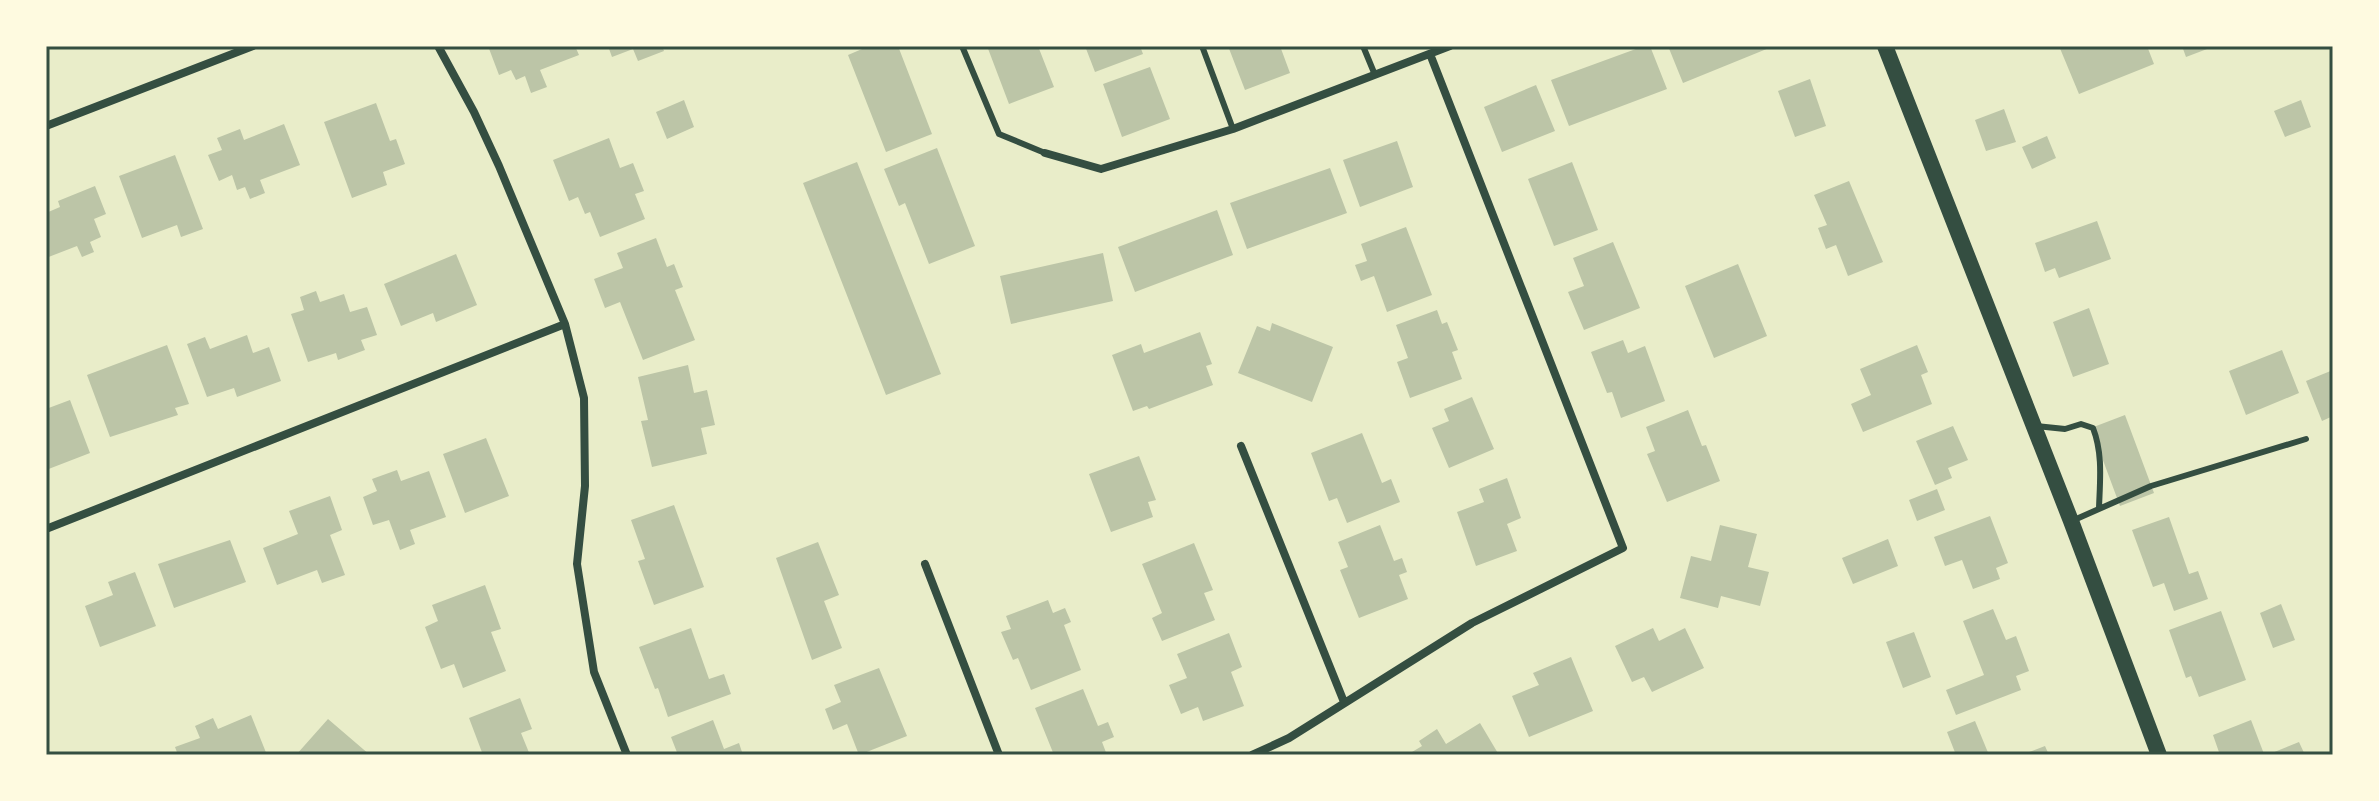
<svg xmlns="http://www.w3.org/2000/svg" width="2379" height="801" viewBox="0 0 2379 801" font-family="Helvetica,sans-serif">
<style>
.building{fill:#bcc5a7}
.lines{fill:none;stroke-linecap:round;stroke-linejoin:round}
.service{stroke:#344e41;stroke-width:6}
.minor{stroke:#344e41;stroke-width:8}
.secondary{stroke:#344e41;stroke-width:16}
.neatline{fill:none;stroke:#344e41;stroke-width:3}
</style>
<rect width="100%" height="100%" fill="#e9edc9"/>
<path class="building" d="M488 46H575L579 55 540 70 547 87 531 93 525 76 516 80 511 70 499 75Z
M608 46H662L664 51 638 61 633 49 612 57Z
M869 46H898L932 134 886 152 848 55Z
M987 46H1038L1054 87 1009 104Z
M1085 46H1140L1143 54 1095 72Z
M1228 46H1280L1290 73 1245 90Z
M1644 46H1650L1667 89 1569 126 1551 80Z
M1668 46H1774L1683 83Z
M2059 46H2147L2154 64 2079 94Z
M2182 46H2215L2186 57Z
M1150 67 1170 119 1122 137 1103 84Z
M1810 79 1826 126 1795 137 1778 91Z
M1536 85 1555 131 1502 152 1484 107Z
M684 100 694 127 667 139 656 112Z
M2301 100 2311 127 2285 137 2274 111Z
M376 103 390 141 396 139 405 164 383 172 387 185 352 198 324 122Z
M2004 109 2016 142 1986 151 1975 120Z
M284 124 300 165 260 180 265 193 250 199 245 187 237 190 232 175 219 181 208 155 222 150 217 138 240 129 244 140Z
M2047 136 2056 158 2032 169 2022 147Z
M609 138 620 168 633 163 644 191 635 194 645 219 600 237 590 212 585 214 578 197 569 201 553 160Z
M1397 141 1413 187 1360 207 1343 160Z
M937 148 975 246 929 264 905 203 899 206 884 169Z
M175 155 203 229 181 237 177 225 142 238 119 176Z
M857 162 941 374 886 395 803 183Z
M1572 162 1598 230 1554 246 1528 179Z
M1330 168 1347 213 1247 249 1230 203Z
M1849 181 1883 262 1848 276 1836 245 1826 249 1818 228 1827 225 1814 195Z
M95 186 106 214 94 219 101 237 90 242 94 252 82 257 77 246 46 258V213L60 207 58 201Z
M1217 210 1233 255 1135 292 1118 247Z
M2097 221 2111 259 2059 278 2055 268 2045 272 2035 243Z
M1406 227 1432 295 1387 312 1374 276 1361 281 1355 265 1367 261 1361 244Z
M656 238 667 267 674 264 683 287 675 290 695 340 643 360 620 302 605 308 594 279 623 268 617 253Z
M1613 242 1640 308 1584 330 1568 292 1584 286 1573 258Z
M1103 253 1113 301 1011 324 1000 276Z
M456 254 477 305 436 322 433 313 401 326 384 284Z
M1738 264 1767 336 1714 358 1685 286Z
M316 291 320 302 344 294 350 312 367 307 377 335 361 340 365 350 338 360 336 353 308 362 291 314 304 310 300 297Z
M2089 308 2109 364 2073 377 2053 322Z
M1437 310 1442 324 1447 322 1458 350 1452 352 1462 379 1410 398 1397 362 1408 358 1396 325Z
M1272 323 1333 347 1312 402 1238 373 1257 326 1270 331Z
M1200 332 1212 364 1206 366 1213 385 1149 409 1147 406 1133 411 1112 355 1141 344 1144 353Z
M247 335 253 353 269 347 281 381 237 397 234 388 207 397 187 344 205 337 210 349Z
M1623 340 1628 353 1645 346 1665 401 1621 418 1612 392 1607 393 1591 352Z
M167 345 189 404 175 408 178 415 110 437 87 375Z
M1917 345 1928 372 1921 375 1932 404 1863 432 1851 404 1871 395 1860 369Z
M2282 350 2299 393 2246 415 2229 371Z
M688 365 694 393 707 390 715 425 701 428 707 454 652 467 641 421 648 420 638 377Z
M2333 370V416L2322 421 2306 381Z
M1472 397 1494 449 1449 468 1432 428 1449 421 1444 409Z
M70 400 90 453 46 470V409Z
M1688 410 1702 446 1706 445 1720 481 1667 502 1647 454 1655 451 1646 427Z
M2125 415 2154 493 2120 506 2091 428Z
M1953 426 1968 460 1948 468 1952 478 1935 485 1916 441Z
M1362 433 1382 483 1391 479 1400 502 1347 523 1337 498 1329 501 1311 453Z
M486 438 509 496 465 513 443 454Z
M1139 456 1156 500 1148 502 1153 517 1111 532 1089 474Z
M397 470 401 481 429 471 446 517 410 530 415 544 400 550 389 520 373 525 363 497 377 491 372 479Z
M1507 478 1521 518 1507 524 1517 551 1476 566 1457 512 1484 502 1479 489Z
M1937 489 1945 510 1917 521 1909 500Z
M330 496 342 530 330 535 345 575 322 583 317 570 277 585 263 548 298 534 289 511Z
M674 505 704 587 654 605 638 561 645 559 631 520Z
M1990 516 2008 563 1996 568 2000 579 1973 589 1962 560 1945 566 1934 537Z
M2169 517 2189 574 2198 571 2208 599 2174 611 2164 583 2153 587 2132 530Z
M1380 525 1394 561 1402 558 1407 572 1399 575 1408 599 1359 618 1340 570 1348 567 1338 542Z
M1720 525 1757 534 1748 567 1769 572 1760 606 1721 596 1718 608 1680 598 1691 556 1711 561Z
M1888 539 1898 566 1853 584 1842 558Z
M230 540 246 582 174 608 158 564Z
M818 542 839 595 824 601 842 648 812 660 776 558Z
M1194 543 1213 590 1204 593 1215 620 1162 641 1152 618 1162 613 1142 564Z
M135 572 156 626 100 647 85 606 113 595 108 582Z
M485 585 501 629 491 632 506 671 463 688 454 664 441 669 425 627 438 621 432 605Z
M1048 600 1053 613 1065 608 1071 622 1064 625 1081 670 1031 690 1018 658 1013 660 1001 632 1011 629 1006 616Z
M2281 604 2295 640 2273 648 2260 613Z
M1993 609 2006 640 2016 636 2029 671 2016 676 2021 690 1956 715 1946 690 1984 675 1963 621Z
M2221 611 2246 680 2199 697 2191 676 2186 678 2169 630Z
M691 628 709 679 724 674 731 694 668 717 658 688 655 689 639 647Z
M1653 628 1659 641 1685 628 1704 668 1652 692 1644 677 1632 682 1615 646Z
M1914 632 1931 677 1903 688 1886 642Z
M1229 633 1242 667 1231 672 1244 706 1203 721 1198 707 1181 714 1169 685 1187 678 1177 654Z
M1571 657 1593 711 1529 737 1512 696 1539 685 1533 673Z
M879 668 907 736 859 755 847 724 833 730 825 709 841 702 834 685Z
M1083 689 1098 726 1108 722 1114 737 1102 742 1107 755H1054L1035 708Z
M520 698 532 729 521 733 530 755H483L469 718Z
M251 715 267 755H178L175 747 200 738 195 726 213 718 218 729Z
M328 719 370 755H296Z
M713 720 724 749 739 743 743 755H678L671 737Z
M2251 720 2264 754 2220 755 2213 735Z
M1975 721 1989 755H1956L1947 732Z
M1480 723 1499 755H1407L1422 746 1419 741 1437 729 1446 744Z
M2299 742 2305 755H2267Z
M2045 746 2049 755H2021Z"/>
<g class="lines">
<path class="service" d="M962 46 999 134 1045 153
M1202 46 1233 129
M1363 46 1375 75
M2036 426 2065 429 2081 424 2093 428C2103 454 2100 480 2099 508
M2074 520 2151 486 2306 439"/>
<path class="minor" d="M438 46 474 112 499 166 565 324 584 398 585 486 577 564 594 672 627 755
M46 126 253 46
M1045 153 1101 169 1233 129 1450 46
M1241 446 1344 702
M46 529 565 324
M925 564 999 755
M1252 755 1289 738 1472 623 1623 548 1430 54"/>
<path class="secondary" d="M1885 46 2071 521 2159 755"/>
</g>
<rect width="2379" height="801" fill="none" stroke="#fefae0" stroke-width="96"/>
<rect x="48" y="48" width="2283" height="705" class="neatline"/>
</svg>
